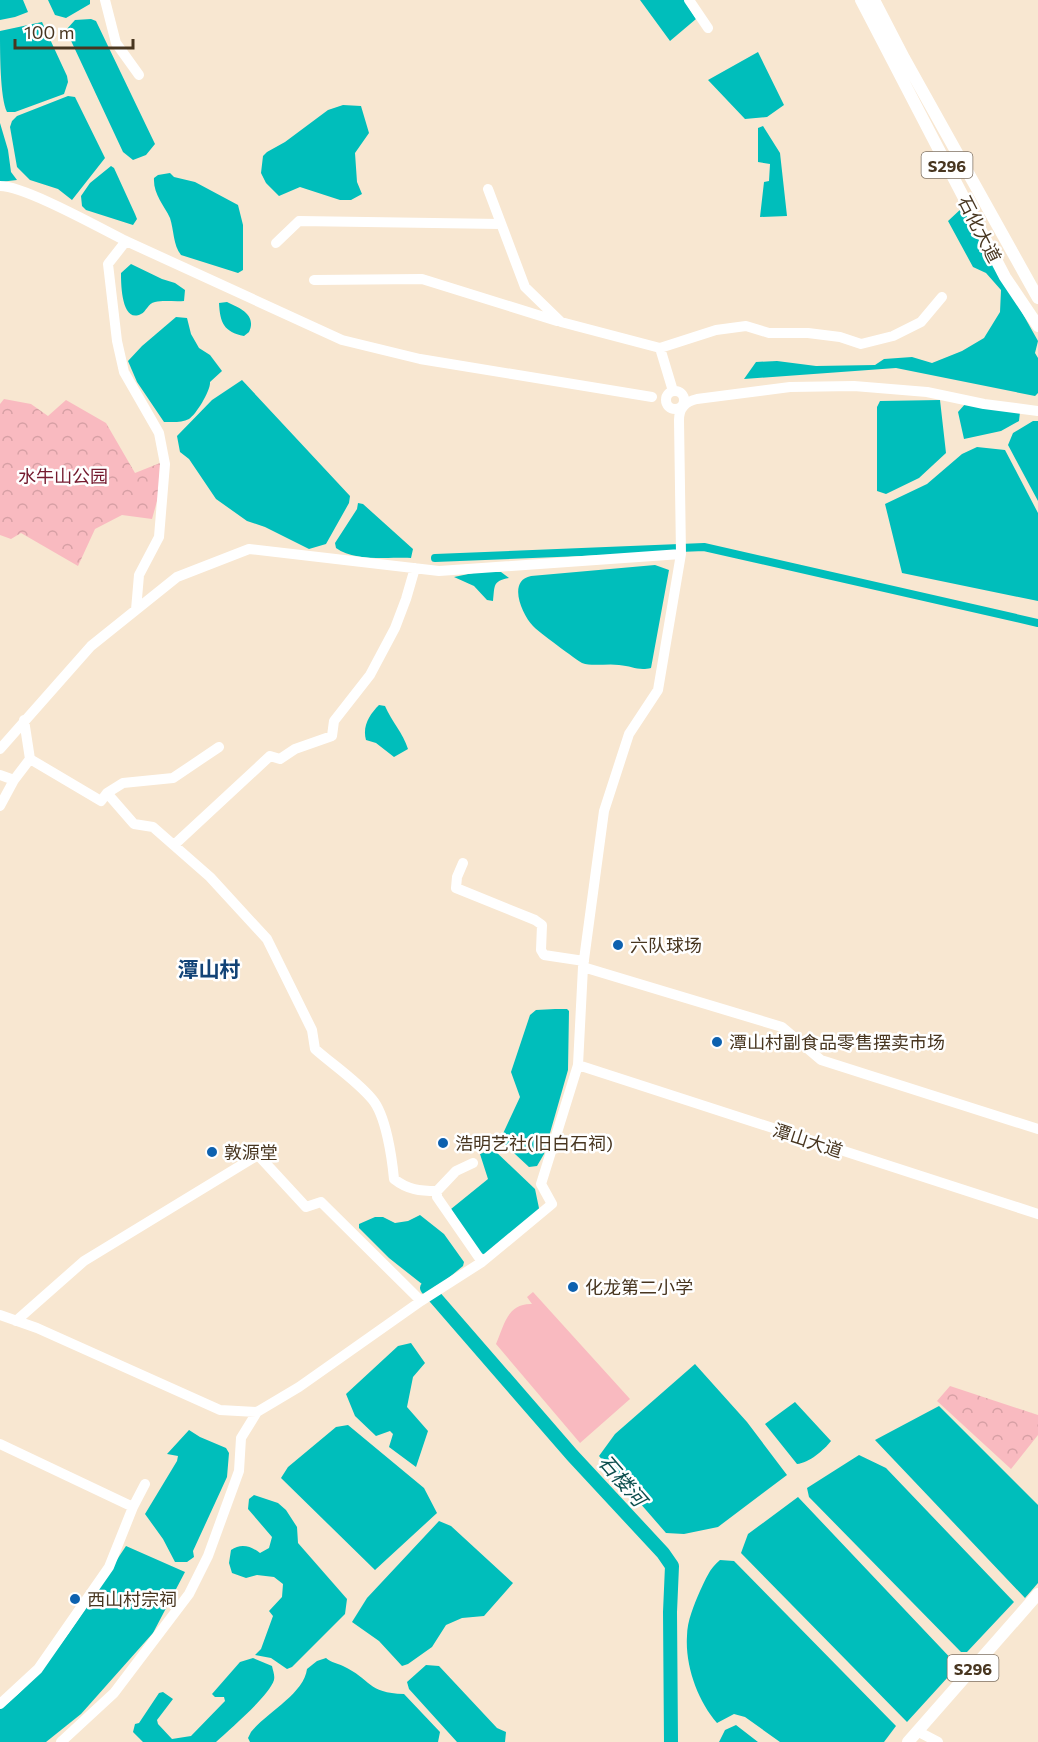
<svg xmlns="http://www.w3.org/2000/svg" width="1038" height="1742" viewBox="0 0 1038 1742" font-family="Commissioner,'Noto Sans SC',sans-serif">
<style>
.park{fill:url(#park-crowns)}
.pitch{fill:#f9bac0}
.water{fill:#00bebb}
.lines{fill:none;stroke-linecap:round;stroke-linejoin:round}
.canal{stroke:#00bebb;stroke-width:8}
.river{stroke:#00bebb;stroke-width:14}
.minor{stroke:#fff;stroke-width:10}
.major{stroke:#fff;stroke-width:12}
.poi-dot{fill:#0d61af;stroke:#fff;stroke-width:2}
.labels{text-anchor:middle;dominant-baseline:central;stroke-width:5;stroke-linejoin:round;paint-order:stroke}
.shield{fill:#fff;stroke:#7f7263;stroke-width:1.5}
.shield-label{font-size:16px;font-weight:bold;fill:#483620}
.street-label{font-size:18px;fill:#483620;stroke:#fff}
.park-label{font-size:18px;fill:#751b2f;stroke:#fff}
.poi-label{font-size:18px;fill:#483620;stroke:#fff;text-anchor:start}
.water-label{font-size:20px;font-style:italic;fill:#0c4e4d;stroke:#fff}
.quarter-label{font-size:21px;font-weight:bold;fill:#124376;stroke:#fff}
</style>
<defs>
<pattern id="park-crowns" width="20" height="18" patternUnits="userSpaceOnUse" patternTransform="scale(1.5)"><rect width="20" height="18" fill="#f9bac0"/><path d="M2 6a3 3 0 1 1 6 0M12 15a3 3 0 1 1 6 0" fill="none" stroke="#d7a0a5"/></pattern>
</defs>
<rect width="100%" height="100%" fill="#f8e7d1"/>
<path class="park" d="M4 399 31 404 48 416 66 400 106 423 135 473 160 463 159 494 152 519 122 515 95 529 78 566 21 533 11 539 0 535V404Z
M950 1386 1038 1415V1435L1011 1469 937 1401Z"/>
<path class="pitch" d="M533 1292 630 1399 580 1443 496 1344C504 1326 507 1303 532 1304L527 1297Z"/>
<path class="water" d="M0 0H23L28 12 15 17 0 20Z
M48 0H90V4L66 18 55 15Z
M640 0H684L696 19 670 41Z
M91 19 96 21 155 144 146 155 133 160 123 152 66 30 75 20Z
M42 22 67 76 68 82 64 94 15 112H7C0 98 0 51 0 31Z
M758 52 784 105 767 117 745 119 708 80Z
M68 96 75 97 105 158 72 200 58 189 30 180 17 167 10 127 12 121 17 116Z
M343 105 361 106 369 133 355 153 357 182 362 194 351 200H340L300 187 279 196 266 183 261 173 263 156 267 152 285 142 328 110Z
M0 123 8 150 11 172 17 180 0 182Z
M763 126 780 153 787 216 760 217 764 182 769 181 770 164 758 162V128Z
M111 166 114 168 135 214 137 219 133 225 86 210 82 206 81 196 90 183Z
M170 173 174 177 195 182 238 205 243 225V270L238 273 181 255C173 245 174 230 170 218 164 205 153 194 154 178L158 175Z
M963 207 1038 341 1035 353 1038 358V393L1035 396 896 368 744 379 756 362 777 361 816 366 875 365 884 359 912 357 932 363 962 351 984 338 1000 312 1001 290 986 273 973 267 948 221Z
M131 264 162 279 175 283 185 290 184 301C175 302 164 300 155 302 148 303 146 312 141 314 121 324 121 282 121 273Z
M227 302C240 308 257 315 249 332L244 336C224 332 220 323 219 303Z
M176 317 187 318 191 334 199 348 210 355 222 371 210 382C211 390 196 415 189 419 182 423 172 422 164 422L137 382 128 361 142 346Z
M242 380 350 496 349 503 326 544 309 549 265 527 247 521 216 499 189 459 180 452 177 436 212 400Z
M940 400 946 453 919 478 886 494 877 491V407L880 401Z
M966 403 1020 412 1019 421 1001 431 964 439 958 412Z
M1033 421H1038V501L1008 445 1013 433Z
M977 447 1005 450 1038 513V601L902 573 885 504 927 484 962 454Z
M358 503 363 504 413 549 411 558C389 557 355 562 336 548L335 543 357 509Z
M655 565 669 570 651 668C638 671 632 666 619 665 607 663 593 667 582 663 578 661 536 630 533 626 522 614 507 581 531 576Z
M478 572H501L509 578C492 581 495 586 493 601L487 600 474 586 454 577Z
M379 705 385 706C392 722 403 733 408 749L394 757 376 743 366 740C362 726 370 714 379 705Z
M555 1009H567L569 1011 568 1070 544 1154 537 1166 529 1167 500 1140 520 1097 511 1072 530 1015 536 1010Z
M493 1149 535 1189 540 1213 488 1255 479 1253 451 1209 488 1179 480 1154Z
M420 1215 444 1234 464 1262 463 1266 440 1285 427 1288 389 1258 359 1228V1224L375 1217H383L395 1223 408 1221Z
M411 1343 425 1363 413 1377 407 1407 428 1431 416 1467 389 1447 393 1434 390 1431 376 1436 355 1416 346 1394 398 1346Z
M695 1364 747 1422 787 1475 718 1527 684 1534 666 1533 599 1456 615 1434Z
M795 1402 831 1441C824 1450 809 1463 797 1464L765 1424Z
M939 1406 1038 1505V1583L1025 1598 875 1440Z
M348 1425 424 1488 437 1513 375 1570 281 1478 288 1467 336 1427Z
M189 1430 200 1437 226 1448 229 1453 227 1477 193 1551 194 1557 187 1562H175L163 1539 145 1514 177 1461 178 1456 167 1454Z
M859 1455 886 1468 1014 1602 967 1652H961L809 1497 807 1488Z
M254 1495 278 1503 286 1510 297 1527 298 1543 347 1599 345 1614 292 1667 287 1669 271 1658 255 1655 261 1649 273 1616 269 1611 282 1597 283 1584 274 1577 257 1575 246 1578 232 1573 229 1563 231 1550C241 1543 251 1546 260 1553L269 1548 272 1537 248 1509 249 1499Z
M798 1497 958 1666 907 1722 741 1553 748 1534Z
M439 1521 451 1526 513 1583 484 1616 462 1618 446 1625 432 1647 408 1664 402 1666 379 1641 352 1622 367 1598Z
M126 1546 185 1572 153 1633 81 1714 46 1742H0V1709C48 1676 93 1595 126 1546Z
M720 1560 734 1561 896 1726 884 1742H780L745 1717 734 1714 717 1723C698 1701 685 1666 687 1636 687 1621 694 1605 700 1591 706 1579 709 1569 720 1560Z
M253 1658 272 1666C273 1671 275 1675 274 1680 269 1696 230 1729 216 1742H143L133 1732 135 1724 139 1723 159 1693 163 1692 173 1699 157 1720 158 1724 172 1739 191 1736 225 1701 224 1697H215L212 1694 240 1662Z
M326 1658C332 1663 337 1663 343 1666 371 1679 367 1693 404 1694L440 1732 438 1742H250L248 1738 251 1732C266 1713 304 1694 307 1669L317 1661Z
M426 1665 439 1666 497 1728 506 1732 505 1742H457L409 1689 407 1682Z
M736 1725 758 1742H719L725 1730Z"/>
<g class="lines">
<path class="canal" d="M435 558 704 547 1038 623"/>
<path class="river" d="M427 1288 572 1455 663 1553 672 1566 670 1612 671 1742"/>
<path class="minor" d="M105 0 116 43 139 75
M689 0 708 28
M0 186C25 186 100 228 126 241L108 264 117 341 124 372 159 433 165 464 159 537 139 575 136 610
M488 189 525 287 561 322 660 348
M126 241 342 340 420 359 652 397
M276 243 299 221 501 224
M314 280 422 279 557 321
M666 400a9 9 0 1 1 18 0a9 9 0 1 1-18 0Z
M673 391 660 348 716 330 746 326 769 333H808L840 337 861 344 893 336 921 322 942 297
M0 749 91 646 177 577 249 549 439 571 681 554
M30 759 101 801 107 793 134 824 153 827 210 877 267 939 312 1030 315 1049C333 1065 356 1080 372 1099 386 1115 392 1158 394 1179 408 1190 420 1191 437 1191
M0 775 14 780
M107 793 123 783 173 778 219 747
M0 806 14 780 30 759 24 720
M174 845 270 756 280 759 295 749 332 736 334 721 370 675 395 628 406 599 415 568
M463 863 457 877 456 888 535 920 542 925 541 950 544 955 584 961
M583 967 782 1027 821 1060 1038 1129
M578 1065 1038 1214
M473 1163 456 1171 437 1191V1197L482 1262
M0 1315 37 1328 220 1410 257 1412
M16 1321 84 1261 258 1155 306 1207 321 1202 421 1301
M0 1444 133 1507
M0 1704 38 1669 109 1567 133 1507 145 1484
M917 1731 938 1742
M61 1742 114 1693 189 1594 208 1556 239 1471 241 1438 257 1412 299 1387 421 1301 482 1262 552 1204 541 1184 578 1065 583 967 604 811 629 734 658 690 681 554 679 420C679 408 685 402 697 399L790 387 854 386 927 392 984 404 1038 411"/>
<path class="major" d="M861 0 1005 277 1038 326
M874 0 904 58 1038 298
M908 1742 1038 1594"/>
</g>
<g class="poi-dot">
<circle cx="618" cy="945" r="6"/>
<circle cx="717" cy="1042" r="6"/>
<circle cx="443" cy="1143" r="6"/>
<circle cx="212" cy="1152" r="6"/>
<circle cx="573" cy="1287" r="6"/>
<circle cx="75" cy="1599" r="6"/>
</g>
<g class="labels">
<g class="shield">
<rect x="921.5" y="152" width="51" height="26" rx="4.5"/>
<rect x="947.5" y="1655" width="51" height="26" rx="4.5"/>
</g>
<g class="shield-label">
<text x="947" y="165">S296</text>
<text x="973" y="1668">S296</text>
</g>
<g class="street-label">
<text transform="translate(980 229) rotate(63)">石化大道</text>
<text transform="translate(808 1140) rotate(18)">潭山大道</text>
</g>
<g class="park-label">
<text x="63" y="476">水牛山公园</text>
</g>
<g class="poi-label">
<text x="630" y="945">六队球场</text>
<text x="729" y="1042">潭山村副食品零售摆卖市场</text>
<text x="455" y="1143">浩明艺社(旧白石祠)</text>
<text x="224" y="1152">敦源堂</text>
<text x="585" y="1287">化龙第二小学</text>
<text x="87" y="1599">西山村宗祠</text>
</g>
<g class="water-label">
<text transform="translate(623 1480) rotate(49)">石楼河</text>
</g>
<g class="quarter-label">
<text x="209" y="968">潭山村</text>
</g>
</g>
<path d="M15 39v9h118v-9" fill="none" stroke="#483620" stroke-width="3"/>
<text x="24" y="39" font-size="18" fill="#483620" stroke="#ffffff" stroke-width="4.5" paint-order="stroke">100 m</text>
</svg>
